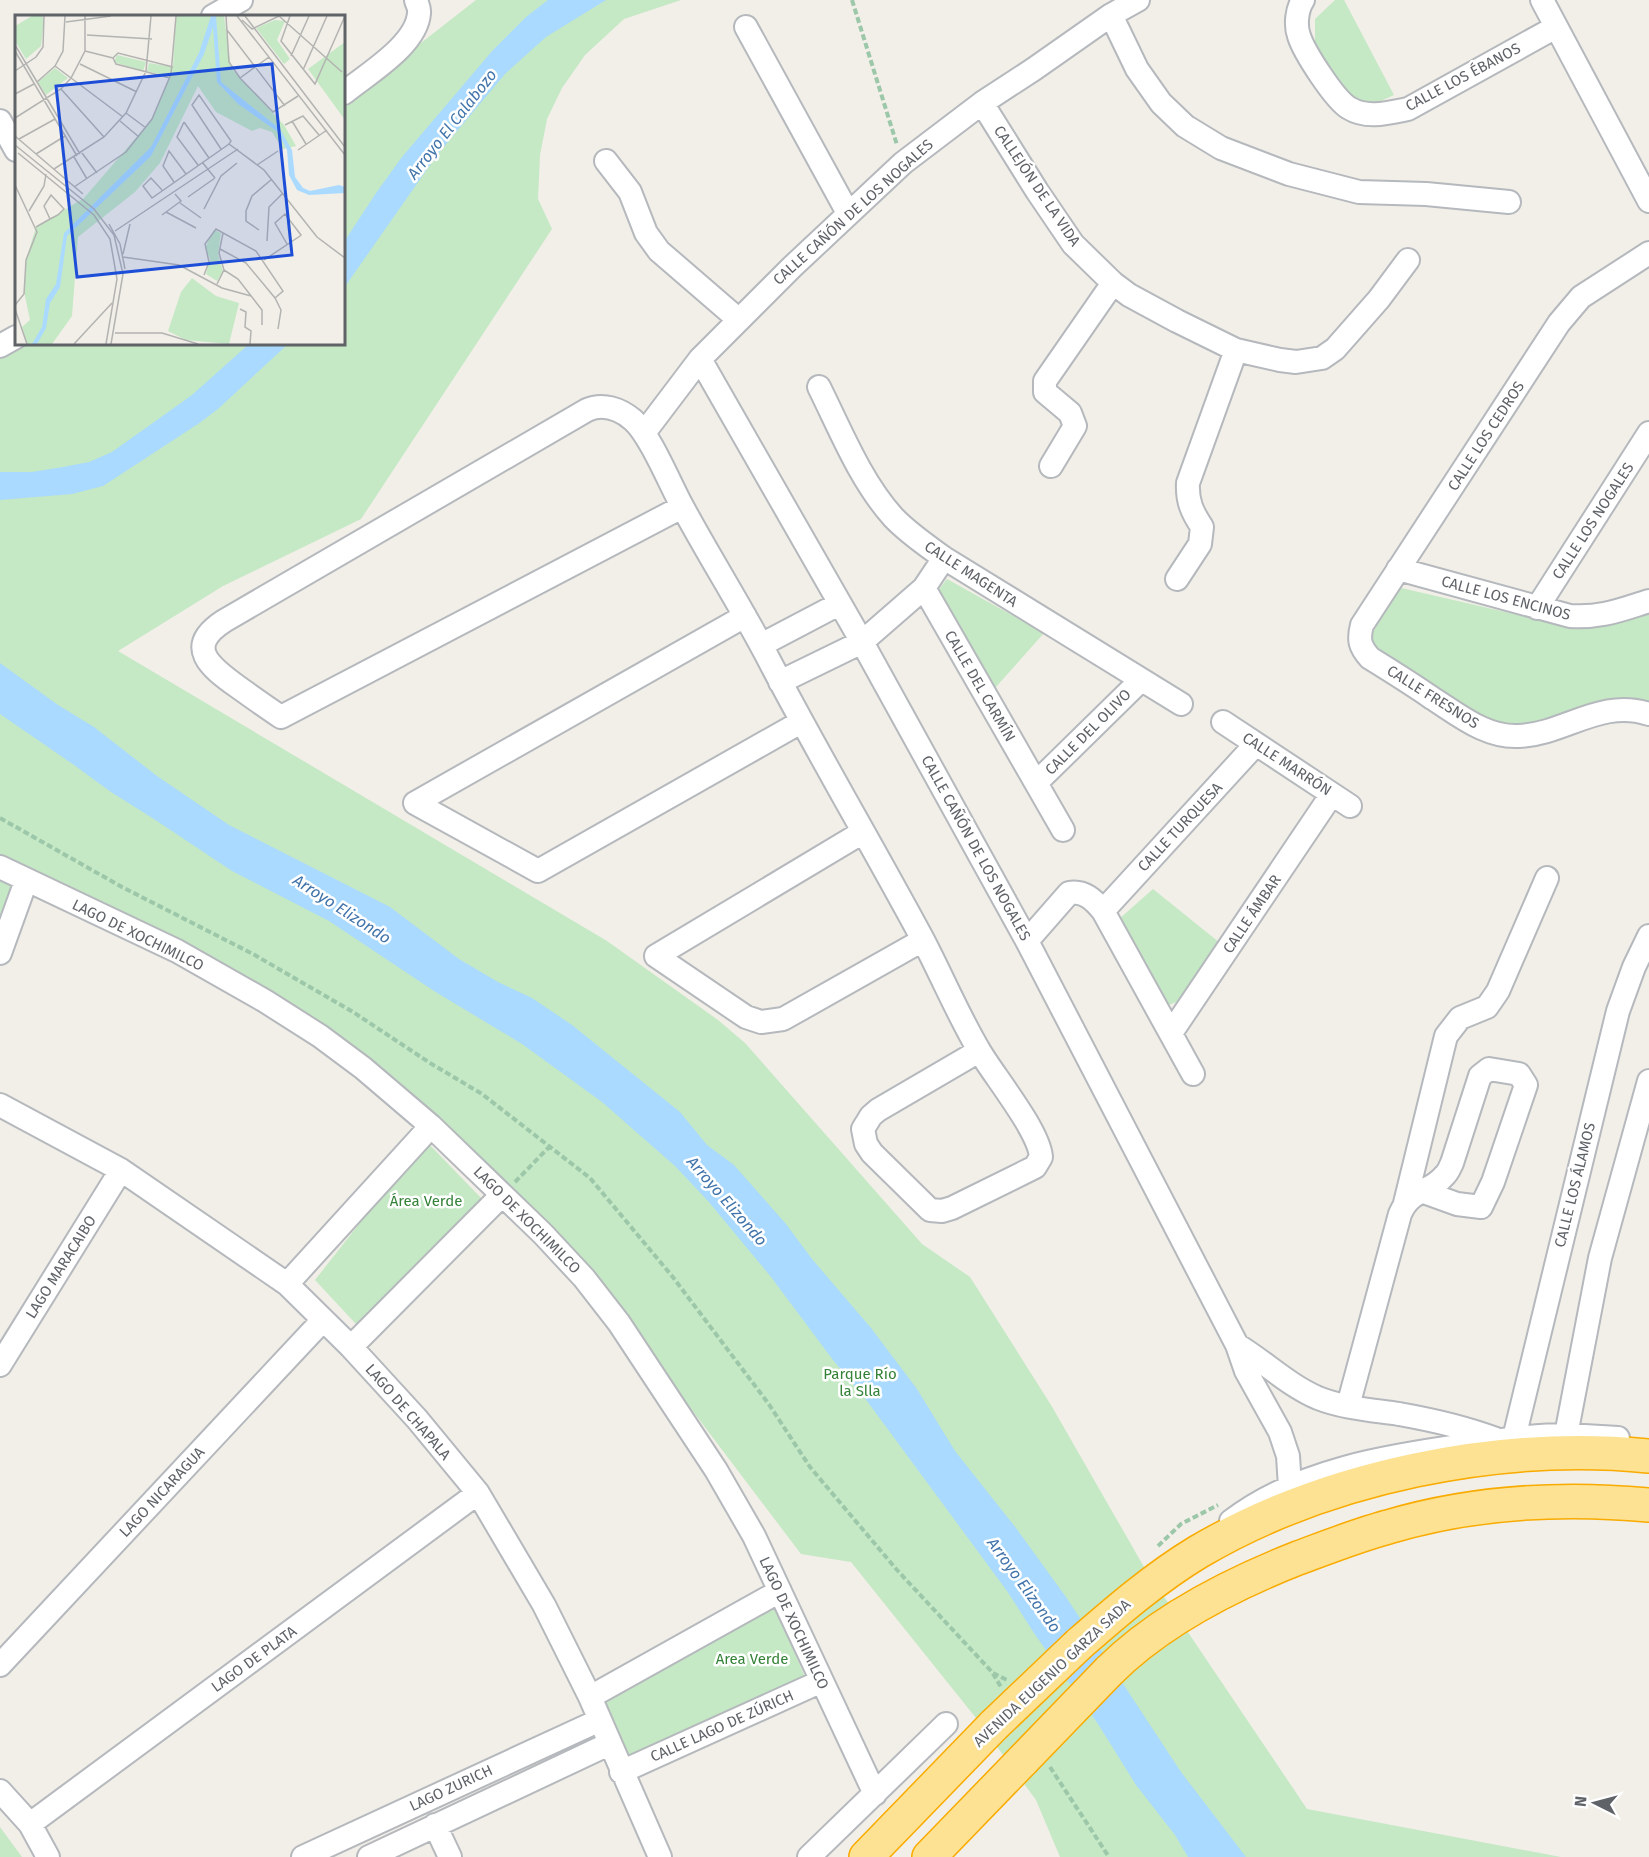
<svg xmlns="http://www.w3.org/2000/svg" width="1649" height="1857" viewBox="0 0 1649 1857" font-family="'Fira Sans',sans-serif">
<style>
.green{fill:#c5e8c5}
.water{fill:#aadaff}
.lines{fill:none;stroke-linecap:round;stroke-linejoin:round}
.minor-casing{stroke:#b5b8bc;stroke-width:26}
.highway-casing{stroke:#f9ab00;stroke-width:36}
.path{stroke:#9cc7a9;stroke-width:4;stroke-dasharray:6 3;stroke-linecap:butt}
.minor{stroke:#fff;stroke-width:22}
.highway{stroke:#fde293;stroke-width:33}
.highway-bridge-casing{stroke:#f9ab00;stroke-width:36;stroke-linecap:butt}
.highway-bridge{stroke:#fde293;stroke-width:33}
.labels{text-anchor:middle;dominant-baseline:central;stroke-width:5;stroke-linejoin:round;paint-order:stroke}
.street-label{font-size:15px;fill:#5f6368;stroke:#fff}
.park-label{font-size:15px;fill:#348238;stroke:#fff}
.water-label{font-size:16px;font-style:italic;fill:#4174aa;stroke:#fff}
.inset-road{fill:none;stroke:#b3b3b1;stroke-width:1.5}
.view{fill:#1d4ed8;fill-opacity:0.15;stroke:#1d4ed8;stroke-width:3}
.inset-edge{fill:none;stroke:#5f6368;stroke-width:3}
</style>
<rect width="100%" height="100%" fill="#f1efe8"/>
<path class="green" d="M476 0H681L624 19 585 55 562 88 547 119 540 155 538 199 552 229 361 519 223 586 118 651 607 941 718 1020 745 1043 922 1244 970 1277 1051 1405 1144 1567 1307 1809 1561 1857H1060L1036 1800 976 1718 851 1562 801 1554 670 1381 639 1333 363 1068 51 895 0 873V353L20 344H344V103Z
M1335 0H1344L1394 95 1370 106 1343 97 1327 72 1315 44V19Z
M947 579 1044 633 995 688 936 593Z
M1397 587 1579 629 1649 610V706L1612 698 1511 730 1479 719 1407 673 1368 642Z
M0 881 19 887 0 935Z
M1153 889 1220 943 1182 1000 1163 1007 1118 920Z
M425 1140 483 1200 356 1324 315 1280Z
M772 1600 805 1677 631 1761 605 1701Z
M0 1827 22 1857H0Z"/>
<path class="water" d="M548 0H606L546 37 505 74 437 155 344 288V242L376 193 402 157 493 50 526 17Z
M249 344H288L218 409 198 424 103 486 72 494 0 500V472H32L63 467 89 462 112 452 192 395Z
M0 663 58 705 94 727 157 776 229 825 390 907 459 959 498 982 532 998 572 1025 680 1112 707 1145 734 1165 786 1224 812 1259 871 1328 917 1389 955 1451 1016 1528 1066 1597 1181 1772 1246 1857H1188L1175 1835 1136 1785 1098 1724 1034 1633 1007 1591 867 1401 833 1360 771 1277 708 1201 675 1166 602 1102 522 1044 434 991 329 921 232 871 157 821 111 792 74 765 0 714Z"/>
<g class="lines">
<defs>
<path id="minor" d="M1303 0C1297 9 1295 25 1299 36 1304 52 1335 100 1349 108 1367 119 1388 113 1408 109L1556 27
M1542 0 1649 201
M1111 15 1137 69 1161 103 1185 126 1221 148 1289 174 1359 192 1426 194 1509 202
M213 16 241 0
M746 27 848 213
M344 93C367 74 417 45 419 13 420 9 417 4 416 0
M982 103 1037 191 1073 244 1113 283 1129 295 1177 321 1236 350 1280 360 1296 362 1322 358 1335 349 1379 299 1408 260
M0 121 16 150
M606 161 630 192 646 233 659 251 739 320
M1649 253 1581 297 1559 323 1362 625C1358 640 1360 647 1370 658 1391 671 1412 684 1432 698 1459 715 1486 738 1519 736 1565 734 1601 698 1649 714
M0 346 16 337
M700 359 862 642 1027 941 1237 1345 1246 1371 1280 1432 1288 1456 1290 1487
M819 387C841 431 860 480 893 517 908 533 926 545 944 558L1181 704
M644 433 700 359 792 267 903 163 982 103 1034 69 1111 15 1138 0
M1051 466 1075 426 1070 413 1045 392V381L1113 283
M682 507 281 717C266 707 252 697 238 687 210 667 184 647 224 621L587 410C603 403 620 409 633 420 650 435 670 484 682 506 710 558 742 608 769 660 818 754 872 845 922 938 942 976 958 1015 980 1052 995 1077 1039 1131 1041 1157L1035 1167 952 1208 942 1211 930 1210 872 1153 866 1144 863 1129 871 1116 878 1110 979 1051
M1398 569 1570 616C1602 618 1620 610 1649 601
M1177 579 1200 544 1202 527C1192 512 1187 501 1188 483L1236 350
M924 588 1063 830
M1537 608 1649 433
M761 645 839 604
M780 682 862 642 924 588 944 558
M1223 722 1350 806
M1036 783 1140 681
M415 803 538 871 801 722
M415 803 745 616
M863 832 656 956 746 1017 761 1022 783 1019 923 940
M0 867 177 951 265 1001 320 1036 363 1068 431 1126 543 1234 584 1278 619 1323 716 1470 754 1536 875 1794
M1103 911 1256 744
M1027 941 1069 893C1084 890 1094 900 1103 911L1193 1074
M0 953 26 881
M1171 1033 1332 794
M0 1105 121 1170 287 1284 351 1347 417 1419 478 1493 544 1605 590 1697 660 1857
M1405 1203 1446 1036 1460 1018 1487 1007 1498 991 1547 878
M287 1284 431 1126
M1237 1345C1265 1362 1288 1385 1318 1398 1343 1408 1372 1410 1399 1414 1433 1420 1464 1427 1496 1439
M351 1347 502 1195
M0 1365 121 1170
M1348 1406 1400 1214C1411 1188 1429 1194 1444 1176 1448 1173 1450 1167 1452 1163L1480 1076 1489 1069 1519 1074 1526 1085 1493 1182 1481 1207 1457 1204 1421 1191
M1566 1435 1600 1258 1649 1081
M1514 1438 1618 1011 1634 967 1649 936
M1231 1521C1298 1470 1387 1456 1467 1445 1501 1440 1534 1435 1567 1435 1584 1436 1601 1437 1618 1438
M0 1665 323 1320
M590 1697 780 1591
M621 1772 822 1681
M0 1791 30 1824 48 1857
M30 1824 478 1493
M435 1825 450 1857
M303 1857 600 1720
M369 1857 609 1744
M809 1857 946 1724"/>
<path id="highway" d="M1079 1644C1117 1611 1155 1578 1198 1552 1327 1476 1500 1441 1649 1456
M1109 1671C1160 1620 1232 1584 1298 1558 1328 1547 1358 1535 1388 1527 1472 1502 1562 1497 1649 1505
M866 1857 994 1725
M929 1857 1023 1760"/>
</defs>
<use href="#minor" class="minor-casing"/>
<use href="#highway" class="highway-casing"/>
<path class="path" d="M852 0 897 145
M0 818 122 887 253 954 353 1012 430 1063 482 1094 590 1178 672 1276 768 1403 810 1467 897 1570 992 1672 1001 1687
M515 1182 550 1146
M1158 1546 1181 1524 1218 1505
M993 1673 1007 1680
M1050 1767 1109 1857"/>
<use href="#minor" class="minor"/>
<use href="#highway" class="highway"/>
<defs>
<path id="highway-bridge" d="M994 1725 1079 1644
M1023 1760 1109 1671"/>
</defs>
<use href="#highway-bridge" class="highway-bridge-casing"/>
<use href="#highway-bridge" class="highway-bridge"/>
</g>
<g class="labels">
<g class="street-label">
<text transform="translate(1463 77) rotate(-28)">CALLE LOS ÉBANOS</text>
<text transform="translate(1037 186) rotate(56)">CALLEJÓN DE LA VIDA</text>
<text transform="translate(853 212) rotate(-42)">CALLE CAÑÓN DE LOS NOGALES</text>
<text transform="translate(1486 436) rotate(-57)">CALLE LOS CEDROS</text>
<text transform="translate(1593 521) rotate(-57)">CALLE LOS NOGALES</text>
<text transform="translate(971 574) rotate(33)">CALLE MAGENTA</text>
<text transform="translate(1506 598) rotate(15)">CALLE LOS ENCINOS</text>
<text transform="translate(980 686) rotate(60)">CALLE DEL CARMÍN</text>
<text transform="translate(1433 697) rotate(32)">CALLE FRESNOS</text>
<text transform="translate(1088 732) rotate(-45)">CALLE DEL OLIVO</text>
<text transform="translate(1287 764) rotate(33)">CALLE MARRÓN</text>
<text transform="translate(1180 827) rotate(-47)">CALLE TURQUESA</text>
<text transform="translate(976 848) rotate(61)">CALLE CAÑÓN DE LOS NOGALES</text>
<text transform="translate(1252 914) rotate(-56)">CALLE ÁMBAR</text>
<text transform="translate(138 935) rotate(26)">LAGO DE XOCHIMILCO</text>
<text transform="translate(1575 1185) rotate(-76)">CALLE LOS ÁLAMOS</text>
<text transform="translate(527 1220) rotate(45)">LAGO DE XOCHIMILCO</text>
<text transform="translate(61 1267) rotate(-58)">LAGO MARACAIBO</text>
<text transform="translate(408 1412) rotate(49)">LAGO DE CHAPALA</text>
<text transform="translate(162 1492) rotate(-47)">LAGO NICARAGUA</text>
<text transform="translate(794 1623) rotate(65)">LAGO DE XOCHIMILCO</text>
<text transform="translate(254 1659) rotate(-36)">LAGO DE PLATA</text>
<text transform="translate(1052 1673) rotate(-43)">AVENIDA EUGENIO GARZA SADA</text>
<text transform="translate(722 1726) rotate(-24)">CALLE LAGO DE ZÚRICH</text>
<text transform="translate(451 1788) rotate(-25)">LAGO ZURICH</text>
</g>
<g class="park-label">
<text x="426" y="1201">Área Verde</text>
<text x="860" y="1374">Parque Río<tspan x="860" dy="17">la Slla</tspan></text>
<text x="752" y="1659">Area Verde</text>
</g>
<g class="water-label">
<text transform="translate(452 124) rotate(-52)">Arroyo El Calabozo</text>
<text transform="translate(342 909) rotate(33)">Arroyo Elizondo</text>
<text transform="translate(727 1201) rotate(49)">Arroyo Elizondo</text>
<text transform="translate(1024 1585) rotate(54)">Arroyo Elizondo</text>
</g>
</g>
<g transform="translate(15 15)">
<rect width="330" height="330" fill="#f1efe8"/>
<path d="M17 1H27L29 5 26 31 11 44 0 26V11ZM161 1H209L216 53 269 110 281 131 268 134 257 117 245 113 237 116 201 97 183 71 145 148 120 177 63 222 57 301 37 329H12L7 312 15 305 9 276 11 245 21 212 69 183 137 104 155 62 132 56 134 48 158 52ZM260 5 270 6 262 25 275 44 269 49 241 13ZM330 27V105L293 54ZM102 40 131 47 128 56 99 47ZM40 53 53 63 31 80 23 67ZM199 215 206 218 203 239 208 257 202 266 191 259 195 244 190 233ZM177 263 201 281 224 288 214 329 171 325 153 316 166 277Z" fill="#c5e8c5"/>
<path d="M196 1H201L206 67 265 114 277 135 280 162 288 173 295 176 324 170 330 172V178L294 180 282 175 274 160 272 135 263 117 223 89 202 67 198 12 189 39 136 141 52 221 45 272 35 288 31 313 22 329H17L27 312 31 284 41 269 49 218 136 132 184 38Z" fill="#aadaff"/>
<path class="inset-road" d="M211 1 214 47 225 63 258 97 283 81M222 1 330 140M230 1 330 132M264 1 327 57M275 1 266 26 300 69 330 1M227 5 237 14 264 1M51 7 96 1M212 15 270 91M72 20 137 24M0 30 65 139M0 36 62 141M70 36 98 43M276 41 294 1M98 43 103 38 158 52M98 43 101 49 155 63M65 49 122 77M40 51 108 102M288 55 312 1M0 56 21 42 28 32 29 1M225 63 254 42M22 67 40 51 48 36 50 1M46 74 89 122M0 79 19 69M111 98 131 113M0 103 46 74 56 63 70 36V1M105 106 124 122M277 106 291 129M169 107 162 122 183 150M169 107 194 143M270 110 288 101 304 120M0 121 68 179M4 124 40 104M214 129 249 155 302 222 330 243M0 130 79 194 99 220 108 259 96 329M283 135 312 115M3 138 79 200 95 224 102 264 91 329M67 138 82 158M21 139 50 121M59 142 72 164M187 147 200 163M242 150 263 136M39 154 89 122 111 98 131 56 136 1M159 167 148 151 154 136 171 159M0 170 22 217 11 245 9 279 0 290M59 172 111 137 137 104 156 59 161 1M147 175 136 163 128 171 137 183 214 129 216 126 184 80 177 90 206 134M173 182 200 163M165 188 186 203M189 194 206 161 222 148M14 196 29 171 31 159M151 197 181 213M147 200 166 186 160 179M94 209 105 229 110 254M0 210V229M21 212 35 204 43 200 49 194 36 180 29 191 35 204M244 215 231 206V196L237 181 257 164M100 216 223 134M252 226 254 192 268 178M205 234 231 248 260 283 266 295 263 314M108 239 115 209M108 242 164 250 207 273 236 281M249 245 285 221 286 220 270 199 260 208 272 229M209 255 223 264 247 295V310M189 260 194 247 190 229 201 214 241 236 268 276 260 283M202 269 209 255 204 238 208 218M0 294 12 329M225 294 231 297 230 312 236 316 235 329M100 318H147L183 329M59 329 97 288"/>
<path class="view" d="M257 49 277 240 62 262 41 71Z"/>
<rect width="330" height="330" class="inset-edge"/>
</g>
<g transform="translate(1595 1803) rotate(276)" stroke="#ffffff" stroke-width="4.5" paint-order="stroke">
<path d="M0-4.5L10 22L0 15L-10 22Z" fill="#5f6368"/>
<text y="-9" font-size="16" font-weight="bold" text-anchor="middle" fill="#5f6368">N</text>
</g>
</svg>
